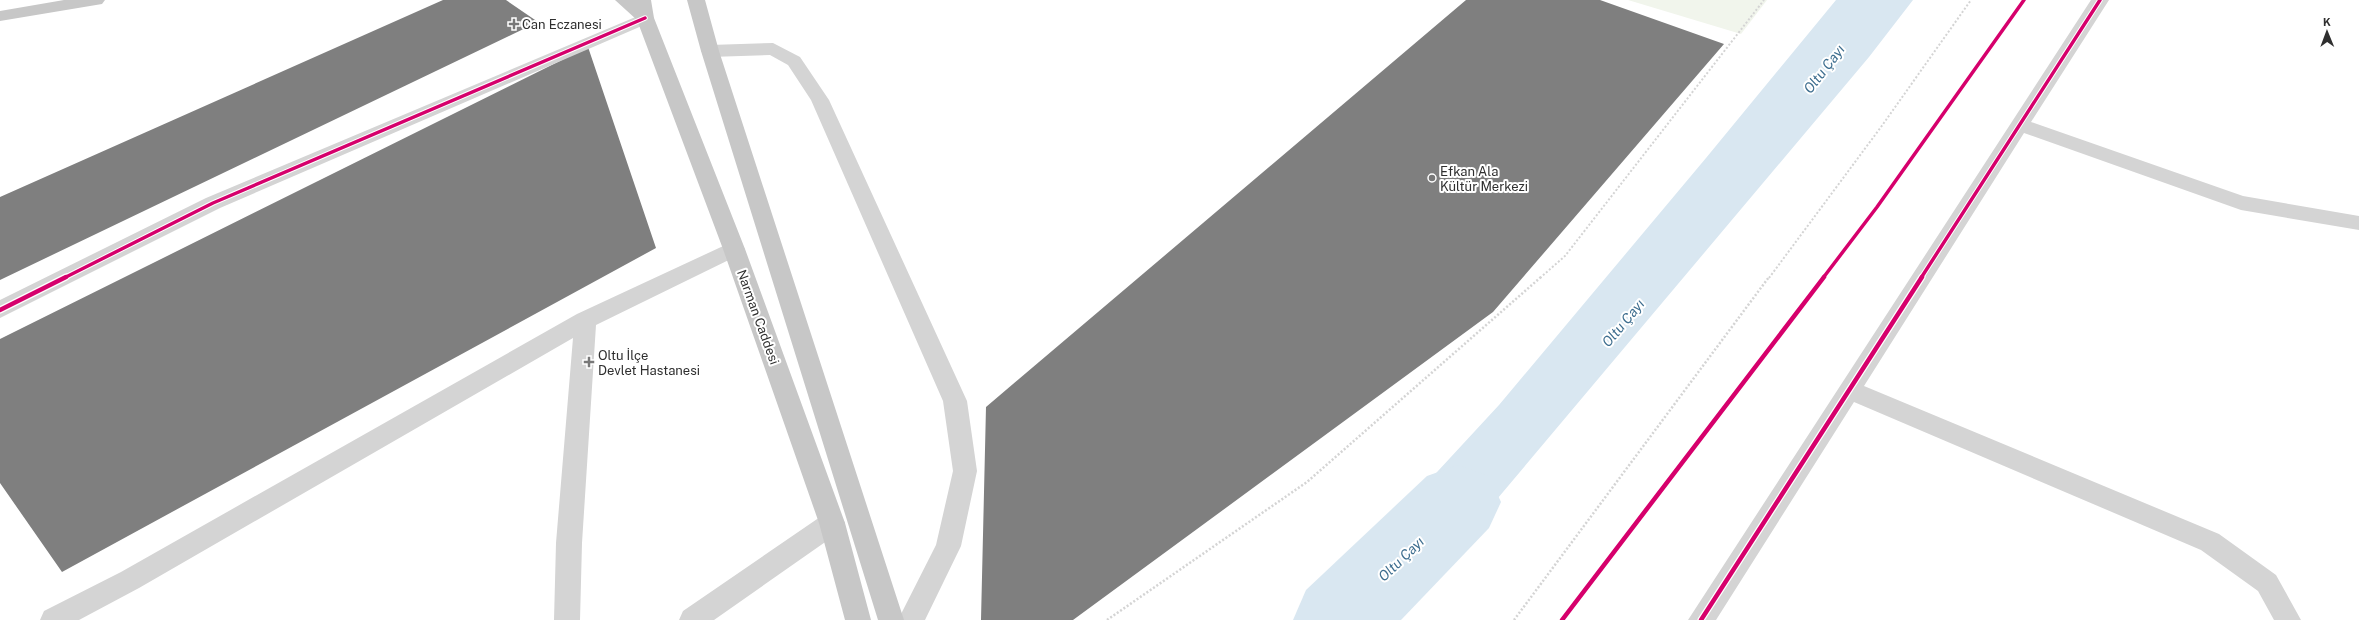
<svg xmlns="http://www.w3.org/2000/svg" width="2359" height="620" viewBox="0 0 2359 620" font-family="'Public Sans',sans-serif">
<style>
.green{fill:#f1f5ec}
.water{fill:#d9e7f1}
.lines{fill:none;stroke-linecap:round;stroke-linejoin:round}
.river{fill:#d9e7f1;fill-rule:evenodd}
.building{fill:#7f7f7f}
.path-far1{stroke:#d4d4d4;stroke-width:2;stroke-dasharray:2 2;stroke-linecap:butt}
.path{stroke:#d4d4d4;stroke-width:2.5;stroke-dasharray:2 2;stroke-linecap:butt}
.minor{fill:#d4d4d4;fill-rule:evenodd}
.major{fill:#c7c7c7;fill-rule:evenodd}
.cycleway-far1-casing{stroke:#fff;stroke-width:5.5}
.cycleway-casing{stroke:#fff;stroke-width:7}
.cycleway-far1{stroke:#d6006c;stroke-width:3.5}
.cycleway{stroke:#d6006c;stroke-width:4.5}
.poi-dot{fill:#787878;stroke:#fff;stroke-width:1.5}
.labels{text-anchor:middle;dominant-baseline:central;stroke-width:4;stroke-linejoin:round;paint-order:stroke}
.poi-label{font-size:13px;fill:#2f2f2f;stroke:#fff;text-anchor:start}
.street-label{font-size:13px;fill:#2f2f2f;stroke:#fff}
.water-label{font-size:14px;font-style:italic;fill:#3e6e8f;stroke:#fff}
</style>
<rect width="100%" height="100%" fill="#fff"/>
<path class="green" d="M1628 0H1767L1741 34Z"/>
<path class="water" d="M1836 0H1913L1869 57 1418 593 1352 564 1499 405 1706 158Z"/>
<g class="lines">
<path class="river" d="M1458 465 1489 476 1501 502 1489 528 1401 620H1293L1306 590 1427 476Z"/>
</g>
<path class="building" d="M443 0H506L538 22 0 280V197Z
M1466 0H1600L1724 44 1493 312 1073 620H981L986 407Z
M588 47 656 248 62 572 0 483V339Z"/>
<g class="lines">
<path class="path-far1" d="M1540 278 1565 256 1764 0
M1769 278 1881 127 1971 0"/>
<path class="path" d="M1107 620 1307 482 1541 277
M1514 620 1769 277"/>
<path class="minor" d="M2091 0H2109L2031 122 2243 196 2359 216V230L2241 210 2024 133 1864 386 2219 534 2276 575 2301 620H2274L2258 591 2201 550 1854 402 1716 620H1688Z
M645 13 651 14 654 18 651 22 220 208 0 318V300L206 198Z
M773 43 800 57 829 100 967 401 977 471 961 546 925 620H898L936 545 953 471 943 401 811 100 788 65 770 55 710 57 704 55 701 51 704 47 710 45Z
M734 241 741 244 745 249 741 254 596 325 582 543 580 620H554L556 543 573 338 139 588 79 620H40L44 611 121 572 577 314Z
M832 512 841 515 845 523 841 531 714 620H679L683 611 823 515Z"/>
<path class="major" d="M64 0H105L102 4 0 21V11Z
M615 0H651L654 18 745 249 845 523 871 620H845L819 523 723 249 637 20Z
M687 0H705L719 51 904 620H878L701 51Z"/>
<defs>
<path id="cycleway-far1" d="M64 278 213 203 645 18
M1823 278 1877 207 2024 0
M1921 278 2100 0"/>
<path id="cycleway" d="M0 310 66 277
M1562 620 1824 277
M1701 620 1922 277"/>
</defs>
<use href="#cycleway-far1" class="cycleway-far1-casing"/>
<use href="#cycleway" class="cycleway-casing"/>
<use href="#cycleway-far1" class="cycleway-far1"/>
<use href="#cycleway" class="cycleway"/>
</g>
<g class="poi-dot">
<path d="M512 18h4v4h4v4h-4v4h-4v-4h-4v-4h4z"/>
<circle cx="1432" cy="178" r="4"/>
<path d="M587 356h4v4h4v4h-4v4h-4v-4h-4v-4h4z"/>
</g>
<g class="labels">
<g class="poi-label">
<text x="522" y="24">Can Eczanesi</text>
<text x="1440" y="171">Efkan Ala<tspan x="1440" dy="15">Kültür Merkezi</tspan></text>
<text x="598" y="355">Oltu İlçe<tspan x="598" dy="15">Devlet Hastanesi</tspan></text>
</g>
<g class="street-label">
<text transform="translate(758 317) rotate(70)">Narman Caddesi</text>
</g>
<g class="water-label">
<text transform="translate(1824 69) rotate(-52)">Oltu Çayı</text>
<text transform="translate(1623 323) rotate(-50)">Oltu Çayı</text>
<text transform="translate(1401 559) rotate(-44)">Oltu Çayı</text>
</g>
</g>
<g transform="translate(2327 32) rotate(359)" stroke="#ffffff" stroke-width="3" paint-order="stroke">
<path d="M0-3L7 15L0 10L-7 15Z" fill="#2f2f2f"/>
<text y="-6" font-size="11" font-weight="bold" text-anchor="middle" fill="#2f2f2f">K</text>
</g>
</svg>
